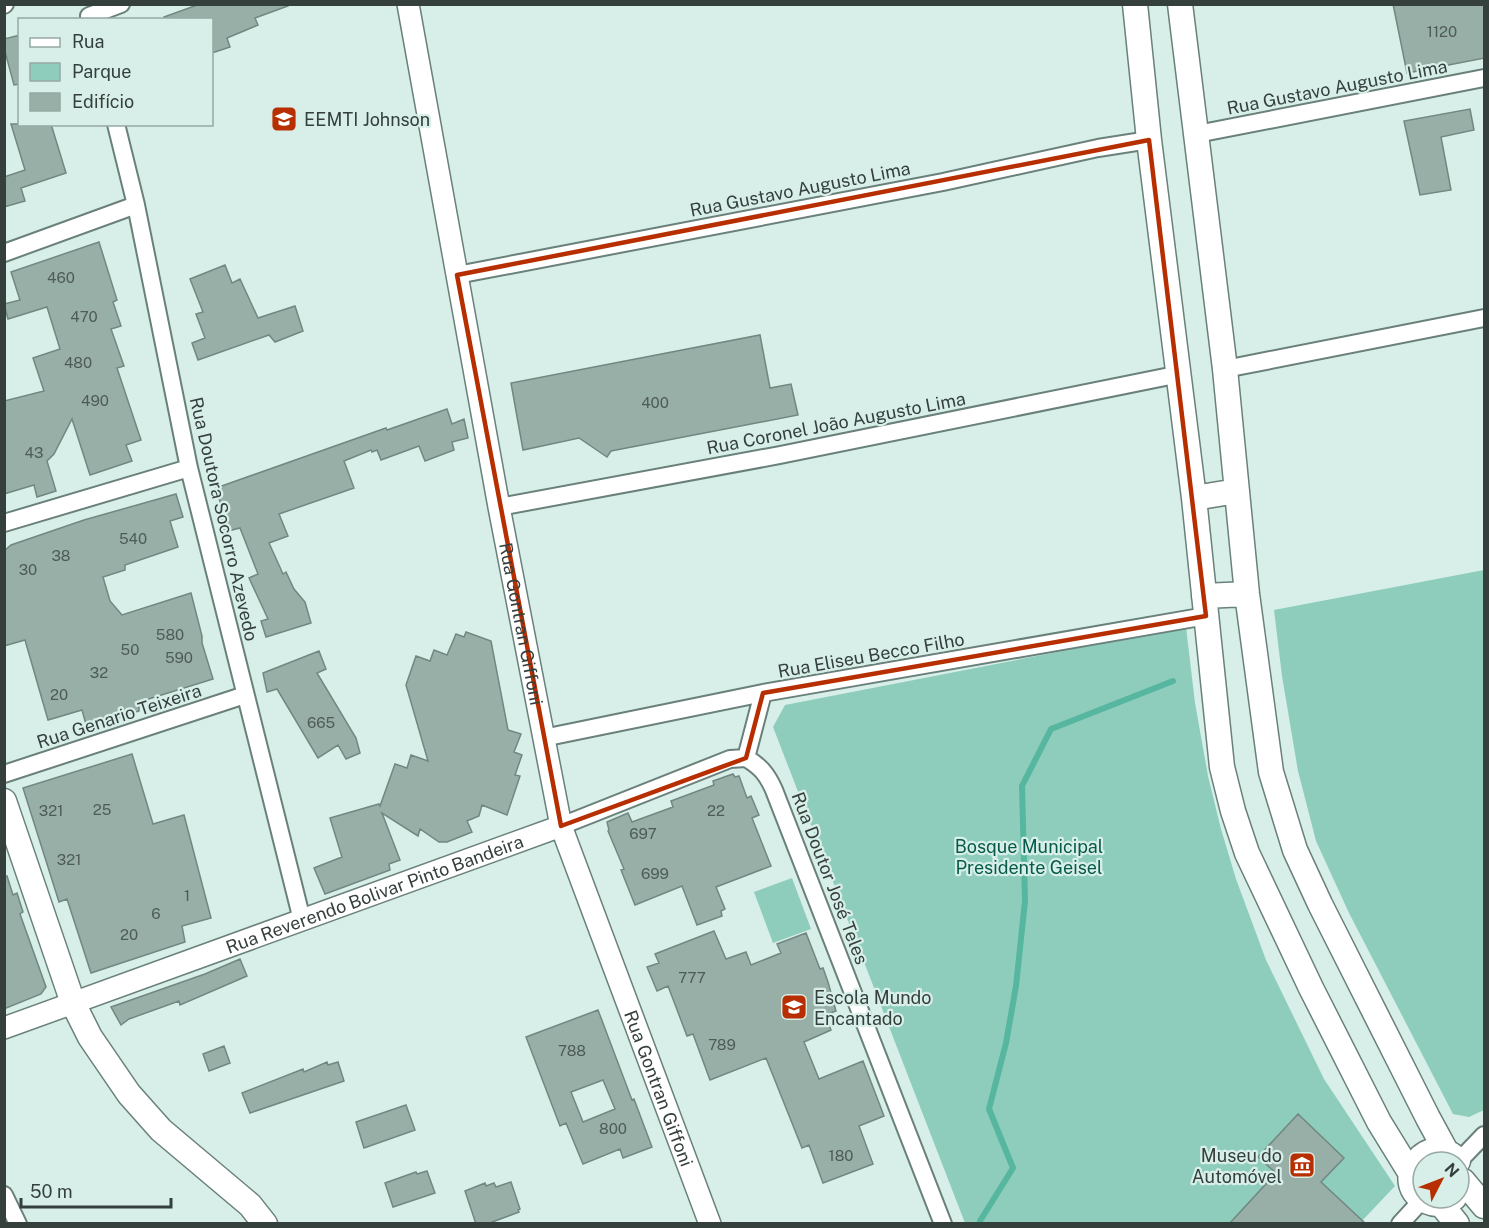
<svg xmlns="http://www.w3.org/2000/svg" width="1489" height="1228" viewBox="0 0 1489 1228" font-family="'Public Sans',sans-serif">
<style>
.green{fill:#8ecdbc}
.lines{fill:none;stroke-linecap:round;stroke-linejoin:round}
.stream{stroke:#57b69f;stroke-width:6}
.building{fill:#98afa8;stroke:#718781;stroke-width:1.5;fill-rule:evenodd}
.minor-casing{stroke:#6a807a;stroke-width:20}
.tertiary-casing{stroke:#6a807a;stroke-width:24}
.secondary-casing{stroke:#6a807a;stroke-width:27}
.minor{stroke:#fff;stroke-width:16}
.tertiary{stroke:#fff;stroke-width:21}
.secondary{stroke:#fff;stroke-width:24}
.marked{fill:none;stroke:#b72e00;stroke-width:4.5;stroke-linejoin:round}
.labels{text-anchor:middle;dominant-baseline:central;stroke-width:4.5;stroke-linejoin:round;paint-order:stroke}
.number-label{font-size:15px;fill:#4e5b57}
.street-label{font-size:18px;fill:#353f3c;stroke:#d7efe8}
.poi-label{font-size:18px;fill:#353f3c;stroke:#d7efe8;text-anchor:start}
.park-label{font-size:18px;fill:#075a4a;stroke:#d7efe8}
</style>
<rect width="100%" height="100%" fill="#d7efe8"/>
<path class="green" d="M1484 570V1110L1469 1117 1453 1114 1349 913 1316 841 1298 771 1282 676 1274 610Z
M1186 627 1195 703 1208 776 1221 829 1236 879 1266 960 1324 1079 1395 1186 1360 1223H965L773 727 785 705Z
M792 878 811 929 773 943 754 892Z"/>
<g class="lines">
<path class="stream" d="M980 1221 1013 1168 989 1109 1006 1043 1016 986 1025 901 1022 786 1051 729 1173 681"/>
</g>
<path class="building" d="M200 4H288V6L255 18 258 25 227 38 230 47 212 53V20H165L164 17Z
M1393 4H1485V58L1407 73Z
M20 35V84L14 85 4 48V39Z
M1470 109 1474 130 1441 137 1451 190 1420 195 1404 121Z
M11 124H51L66 173 21 188 25 201 4 207V177L25 170Z
M99 242 117 300 113 302 121 326 111 329 124 366 117 368 141 440 126 445 132 461 90 475 72 419 54 454 47 461 56 491 37 497 34 485 4 494V401L44 391 33 358 60 349 47 307 8 319 4 304 20 300 11 272Z
M225 265 232 283 240 279 258 318 295 306 303 331 275 342 269 335 198 360 192 343 205 338 196 314 203 312 190 279Z
M760 335 770 388 791 384 798 415 611 451 607 457 579 438 523 450 511 383Z
M447 409 452 424 464 419 468 438 452 442 454 450 425 461 419 446 381 460 377 450 372 452 371 450 344 461 354 488 279 514 288 536 269 543 283 574 286 572 294 589 305 602 311 623 266 637 261 621 268 619 249 578 258 574 240 528 224 532 217 509 222 508 216 488 386 428 387 430Z
M176 494 183 517 170 521 178 547 125 565V570L103 577 110 601 122 615 191 593 202 636V643L213 679 139 702V711L87 728 82 710 48 720 25 640 4 646V551L11 545 84 520Z
M466 632 491 641 508 730 521 734 514 752 522 755 515 775 520 776 507 815 482 805 479 816 467 821 472 832 447 842H439L420 829 418 836 382 813 400 860 389 864 390 870 325 894 314 868 342 857 330 818 379 804 380 806 395 764 407 768 411 755 428 761 406 685 416 656 430 661 434 650 447 655 456 634 464 637Z
M319 651 326 669 317 673 356 738 360 753 346 759 338 745 318 758 277 689 267 692 263 673Z
M132 754 153 824 184 815 211 918 182 926 185 942 91 973 67 899 59 902 23 788Z
M733 774 735 777 739 776 747 798 751 796 759 815 752 818 771 866 716 887 725 909 721 911 722 916 697 925 682 886 635 905 621 870 624 869 608 831 609 830 607 822 628 813 632 822 673 807 671 801 714 785 713 781Z
M7 876 13 895 17 893 23 912 20 914 46 987 41 994 4 1009V877Z
M714 931 726 959 746 952 751 965 781 953 777 944 806 933 820 969 823 968 828 982 836 1011 825 1015 831 1030 804 1042 819 1079 863 1061 884 1116 859 1126 873 1164 823 1183 809 1145 802 1148 766 1058 710 1080 693 1034 687 1036 668 986 657 991 647 967 659 963 655 954Z
M240 959 247 976 180 1005 179 1001 129 1019 121 1025 111 1007 205 974Z
M598 1010 632 1100 634 1099 652 1147 623 1158 620 1149 583 1164 566 1123 560 1126 526 1037ZM603 1080 615 1109 583 1122 571 1092Z
M224 1046 230 1063 209 1071 203 1054Z
M327 1062 328 1065 338 1062 344 1081 250 1113 242 1093 303 1069 304 1072Z
M406 1105 415 1130 364 1148 356 1122Z
M1298 1114 1344 1158 1321 1182 1366 1224H1229L1276 1173 1258 1157Z
M427 1171 435 1193 393 1207 385 1183 416 1172 417 1174Z
M511 1182 520 1209 518 1210 519 1212 487 1224H476L465 1191 485 1183 486 1186 494 1183 496 1187Z"/>
<g class="lines">
<defs>
<path id="minor" d="M4 5 5 4
M89 16 121 4
M116 124 136 205 189 468 302 920
M1197 134 1484 78
M4 253 136 205
M457 275 943 182 1098 148 1149 140
M1225 369 1484 318
M499 507 780 455 1180 374
M4 523 189 468
M543 738 763 693 1206 616
M746 758C760 766 767 774 774 790L943 1224
M746 758 763 693
M4 774 245 695
M561 826 730 759 746 758
M1458 1162 1484 1135
M4 1195 18 1224
M1400 1224 1422 1200"/>
<g id="tertiary">
<path id="s1" d="M408 4 499 507 561 826 710 1224"/>
<path id="s2" d="M4 1028 561 826"/>
</g>
<path id="secondary" d="M1135 4 1149 140 1194 498 1222 767 1233 811 1247 853 1311 988 1379 1122 1411 1174
M1180 4 1225 369 1247 594 1271 772 1295 850 1320 904 1428 1118 1447 1153
M1194 498 1237 491
M1204 596 1247 594
M4 801 73 1003 90 1037 129 1094 161 1130 250 1205 265 1224
M1463 1181 1484 1206
M1454 1198C1446 1204 1437 1206 1428 1202 1386 1184 1429 1127 1458 1161
M1441 1204 1457 1224"/>
</defs>
<use href="#minor" class="minor-casing"/>
<use href="#tertiary" class="tertiary-casing"/>
<use href="#secondary" class="secondary-casing"/>
<use href="#minor" class="minor"/>
<use href="#tertiary" class="tertiary"/>
<use href="#secondary" class="secondary"/>
</g>
<path class="marked" d="M1149 140 1206 616 763 693 746 758 561 826 457 275Z"/>
<defs>
<symbol id="school-square" viewBox="-11 -11 22 22"><rect x="-9" y="-9" width="18" height="18" rx="4" fill="#b72e00" stroke="#d7efe8"/><path d="M0-5L7-2L0 1L-7-2ZM-4 1L0 2.5L4 1V4Q0 6-4 4Z" fill="#fff"/></symbol>
<symbol id="museum-square" viewBox="-11 -11 22 22"><rect x="-9" y="-9" width="18" height="18" rx="4" fill="#b72e00" stroke="#d7efe8"/><path d="M0-6L6-3V-2H-6V-3ZM-5-1h2V3h-2ZM-1-1h2V3h-2ZM3-1h2V3H3ZM-6 4H6V6H-6Z" fill="#fff"/></symbol>
</defs>
<g fill-rule="evenodd">
<use href="#school-square" x="269" y="104" width="30" height="30"/>
<use href="#school-square" x="779" y="992" width="30" height="30"/>
<use href="#museum-square" x="1287" y="1150" width="30" height="30"/>
</g>
<g class="labels">
<g class="number-label">
<text x="1442" y="31">1120</text>
<text x="61" y="277">460</text>
<text x="84" y="316">470</text>
<text x="78" y="362">480</text>
<text x="95" y="400">490</text>
<text x="655" y="402">400</text>
<text x="34" y="452">43</text>
<text x="133" y="538">540</text>
<text x="61" y="555">38</text>
<text x="28" y="569">30</text>
<text x="170" y="634">580</text>
<text x="130" y="649">50</text>
<text x="179" y="657">590</text>
<text x="99" y="672">32</text>
<text x="59" y="694">20</text>
<text x="321" y="722">665</text>
<text x="102" y="809">25</text>
<text x="51" y="810">321</text>
<text x="716" y="810">22</text>
<text x="643" y="833">697</text>
<text x="69" y="859">321</text>
<text x="655" y="873">699</text>
<text x="187" y="895">1</text>
<text x="156" y="913">6</text>
<text x="129" y="934">20</text>
<text x="692" y="977">777</text>
<text x="722" y="1044">789</text>
<text x="572" y="1050">788</text>
<text x="613" y="1128">800</text>
<text x="841" y="1155">180</text>
</g>
<g class="street-label">
<text transform="translate(1337 87) rotate(-11)">Rua Gustavo Augusto Lima</text>
<text transform="translate(800 189) rotate(-11)">Rua Gustavo Augusto Lima</text>
<text transform="translate(836 423) rotate(-11)">Rua Coronel João Augusto Lima</text>
<text transform="translate(224 519) rotate(77)">Rua Doutora Socorro Azevedo</text>
<text stroke="none"><textPath href="#s1" startOffset="630">Rua Gontran Giffoni</textPath></text>
<text transform="translate(871 655) rotate(-10)">Rua Eliseu Becco Filho</text>
<text transform="translate(119 716) rotate(-18)">Rua Genario Teixeira</text>
<text transform="translate(830 878) rotate(69)">Rua Doutor José Teles</text>
<text stroke="none"><textPath href="#s2" startOffset="394">Rua Reverendo Bolivar Pinto Bandeira</textPath></text>
<text stroke="none"><textPath href="#s1" startOffset="1116">Rua Gontran Giffoni</textPath></text>
</g>
<g class="poi-label">
<text x="304" y="119">EEMTI Johnson</text>
<text x="814" y="997">Escola Mundo<tspan x="814" dy="21">Encantado</tspan></text>
<text x="1282" y="1155" text-anchor="end">Museu do<tspan x="1282" dy="21">Automóvel</tspan></text>
</g>
<g class="park-label">
<text x="1029" y="846">Bosque Municipal<tspan x="1029" dy="21">Presidente Geisel</tspan></text>
</g>
</g>
<rect width="1489" height="1228" fill="none" stroke="#353f3c" stroke-width="12"/>
<rect x="18" y="18" width="195" height="108" fill="#d7efe8" stroke="#96a9a3" stroke-width="1.5"/>
<rect x="30" y="38" width="30" height="9" fill="#ffffff" stroke="#96a9a3" stroke-width="1.5"/>
<text x="72" y="48" font-size="18" fill="#353f3c">Rua</text>
<rect x="30" y="63" width="30" height="18" fill="#8ecdbc" stroke="#96a9a3" stroke-width="1.5"/>
<text x="72" y="78" font-size="18" fill="#353f3c">Parque</text>
<rect x="30" y="93" width="30" height="18" fill="#98afa8" stroke="#96a9a3" stroke-width="1.5"/>
<text x="72" y="108" font-size="18" fill="#353f3c">Edifício</text>
<g transform="translate(1441 1180) rotate(48)"><circle r="28" fill="#d7efe8" stroke="#96a9a3" stroke-width="1.5"/>
<path d="M0-4.5L10 22L0 15L-10 22Z" fill="#b72e00"/>
<text y="-9" font-size="16" font-weight="bold" text-anchor="middle" fill="#353f3c">N</text>
</g>
<path d="M21 1198v9h150v-9" fill="none" stroke="#353f3c" stroke-width="3"/>
<text x="30" y="1198" font-size="18" fill="#353f3c" stroke="#d7efe8" stroke-width="4.5" paint-order="stroke">50 m</text>
</svg>
